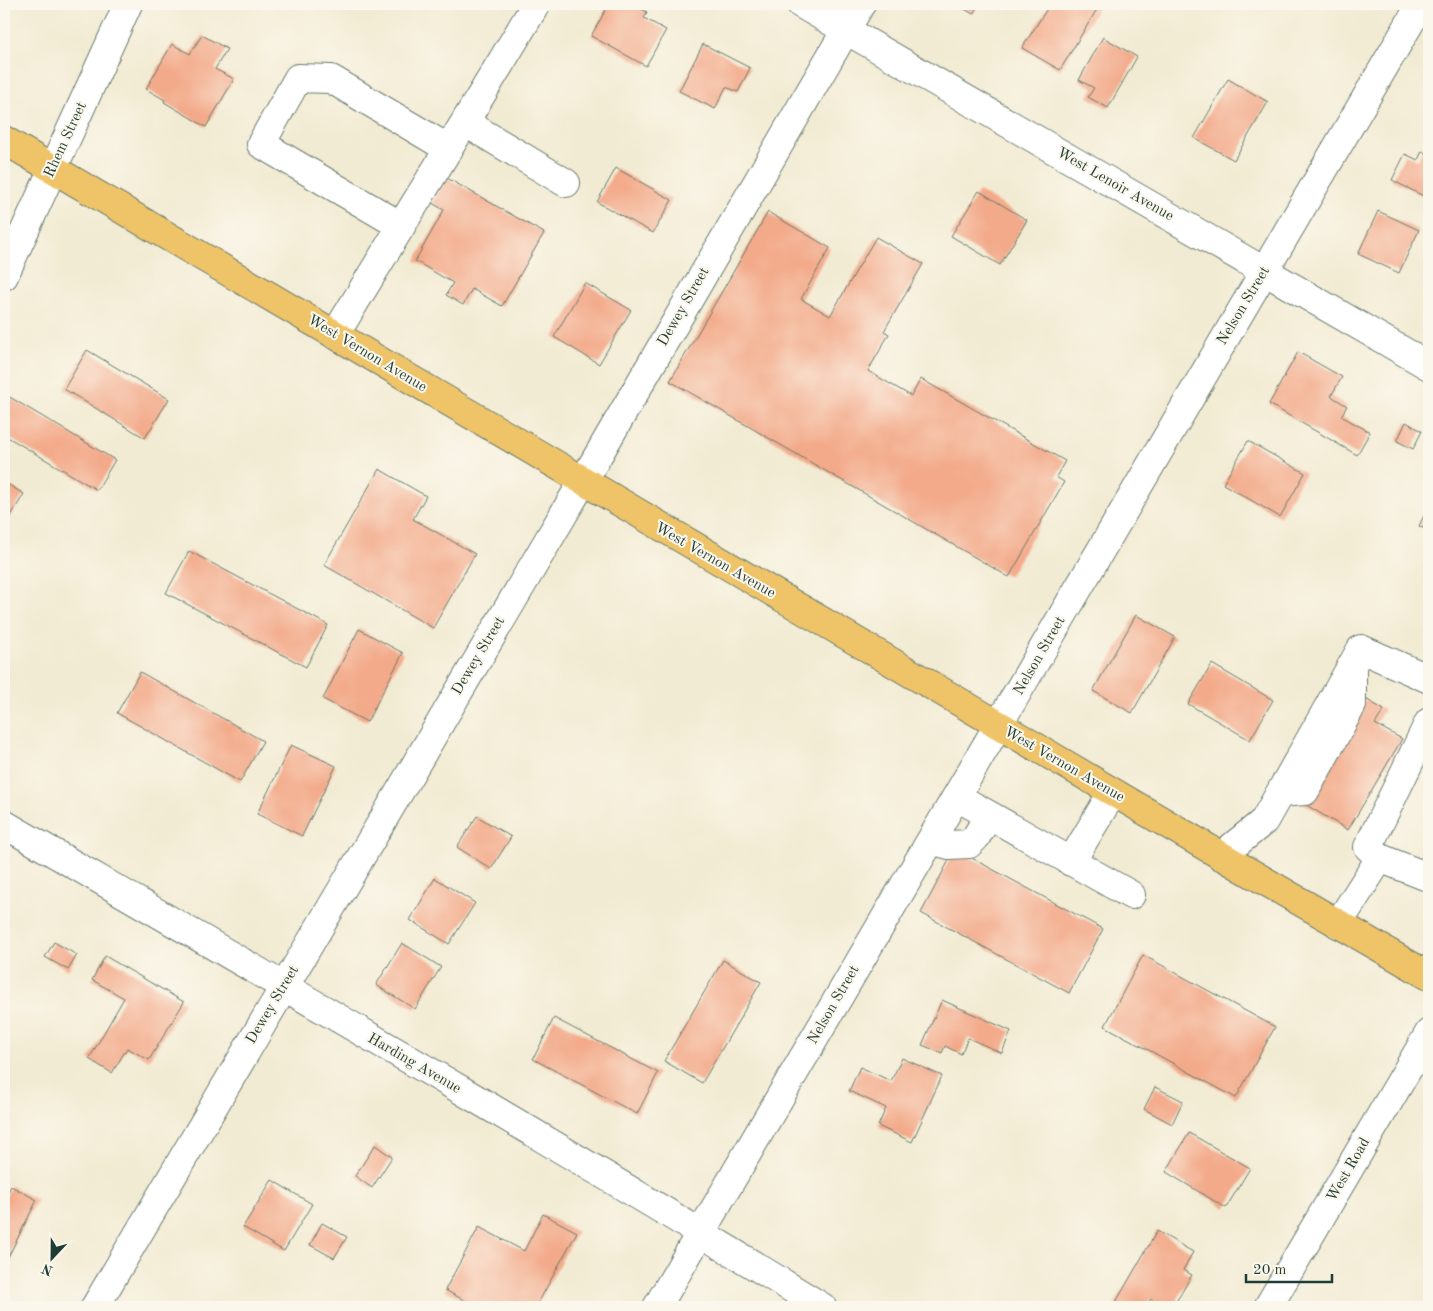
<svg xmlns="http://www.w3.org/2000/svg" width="1433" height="1311" viewBox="0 0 1433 1311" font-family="'Old Standard TT',serif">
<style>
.building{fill:#f3aa8a}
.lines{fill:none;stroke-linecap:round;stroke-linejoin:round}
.minor-casing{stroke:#697a6c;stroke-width:30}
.major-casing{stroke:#697a6c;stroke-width:30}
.minor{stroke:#fff;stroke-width:28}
.major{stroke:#efc469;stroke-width:28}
.labels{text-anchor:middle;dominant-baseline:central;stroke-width:4;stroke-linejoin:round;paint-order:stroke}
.street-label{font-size:15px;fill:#1f3d34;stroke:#fbf7ec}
</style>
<rect width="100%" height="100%" fill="#fbf7ec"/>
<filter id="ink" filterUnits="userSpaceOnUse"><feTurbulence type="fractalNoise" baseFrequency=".02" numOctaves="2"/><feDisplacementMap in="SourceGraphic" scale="10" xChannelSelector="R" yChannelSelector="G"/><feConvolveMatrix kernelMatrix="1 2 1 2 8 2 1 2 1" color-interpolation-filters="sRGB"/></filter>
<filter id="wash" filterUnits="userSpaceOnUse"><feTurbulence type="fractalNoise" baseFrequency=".0096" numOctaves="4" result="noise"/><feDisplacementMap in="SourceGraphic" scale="20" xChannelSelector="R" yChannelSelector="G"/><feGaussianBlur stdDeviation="1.12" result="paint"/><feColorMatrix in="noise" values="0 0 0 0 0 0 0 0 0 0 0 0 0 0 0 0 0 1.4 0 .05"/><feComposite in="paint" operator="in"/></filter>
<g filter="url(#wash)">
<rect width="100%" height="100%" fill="#f2ebd3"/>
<g id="blocks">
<path class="building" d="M609 4H632L647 12 644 18 666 30 646 66 591 36Z
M956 4H979L973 14Z
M1050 4H1095L1099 6 1060 70 1022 48Z
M202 35 227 49 215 69 234 79 206 127 164 102 165 100 146 89 172 44 190 54Z
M1103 37 1137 57 1108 108 1088 97 1094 88 1079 80Z
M703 44 750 68 738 92 726 87 715 109 679 91Z
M1228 79 1268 102 1234 160 1194 138Z
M1422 151 1429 155V199L1392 180 1405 154 1418 160Z
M616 168 672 200 653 233 597 202Z
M447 178 544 233 502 306 472 289 463 305 446 295 453 283 415 261 444 210 432 203Z
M979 191 1027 220 1000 265 951 236Z
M1378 211 1419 230 1399 273 1358 254Z
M768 212 830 248 801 299 830 316 876 237 923 264 884 331 889 334 868 371 911 396 921 379 1065 461 1056 477 1064 482 1009 577 670 381Z
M585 283 631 310 599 364 554 337Z
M87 350 169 399 145 438 64 389Z
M1298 352 1342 377 1331 396 1347 406 1341 416 1370 432 1357 455 1269 404Z
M8 396 115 460 97 490 4 435V403Z
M1406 422 1422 431 1413 449 1397 441Z
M1248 441 1305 473 1280 517 1223 484Z
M379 469 426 496 413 519 475 554 433 628 324 565Z
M4 482 24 494 4 527Z
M1429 505V531L1419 526Z
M189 551 328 625 306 667 166 593Z
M1136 615 1175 637 1132 713 1093 691Z
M359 629 403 653 367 722 323 699Z
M1212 664 1273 700 1250 740 1188 704Z
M140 672 263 741 240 782 117 713Z
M1366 699 1384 710 1375 724 1402 739 1348 830 1303 803Z
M291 745 336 766 302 836 257 814Z
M477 816 511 837 491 869 457 847Z
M955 849 1103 929 1069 993 921 913Z
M435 878 475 903 449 944 410 920Z
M54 942 77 955 68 970 45 957Z
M402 943 441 967 415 1009 376 985Z
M1143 955 1275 1027 1236 1098 1105 1026Z
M105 956 184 1002 149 1060 127 1048 112 1073 89 1059 124 998 92 980Z
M723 960 761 982 702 1083 664 1061Z
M942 1000 1011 1031 1002 1053 968 1038 961 1054 945 1046 942 1053 922 1045Z
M554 1018 658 1073 637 1114 533 1059Z
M902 1058 942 1076 912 1142 878 1126 886 1108 849 1091 860 1067 891 1081Z
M1155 1087 1183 1101 1172 1124 1144 1109Z
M1189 1133 1250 1168 1226 1208 1166 1172Z
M375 1145 392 1157 372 1188 355 1176Z
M272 1180 312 1204 284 1251 243 1227Z
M11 1186 37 1200 4 1265V1200Z
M543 1214 577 1232 536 1307H477L445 1290 479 1227 524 1251Z
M322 1223 347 1237 334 1258 310 1245Z
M1157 1231 1193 1252 1183 1270 1192 1275 1173 1307H1165L1151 1299 1146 1307H1113Z"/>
</g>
</g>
<g filter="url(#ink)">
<use href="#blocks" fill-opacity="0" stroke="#697a6c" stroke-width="1"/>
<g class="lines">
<defs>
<path id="minor" d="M801 4 1429 366
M466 123 566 183
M401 226 261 144 298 78 331 79 449 149
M4 276 128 4
M335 335C402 224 470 115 536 4
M1280 793 1305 791 1352 705V668
M957 797 1131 895
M4 824C278 983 553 1141 822 1307
M931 840 949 845 969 844 976 837 989 815
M1221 856 1264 821 1361 649 1429 679
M1380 858 1368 847 1429 722
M1071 862 1112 793
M1338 924 1380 858 1425 876 1429 870
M95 1307 582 483 861 4
M657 1307 1421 4
M1268 1307 1429 1033"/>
<path id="major" d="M4 140C478 421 952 701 1429 976"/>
</defs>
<use href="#minor" class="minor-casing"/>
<use href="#major" class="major-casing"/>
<use href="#minor" class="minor"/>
<use href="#major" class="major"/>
</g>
</g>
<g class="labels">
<g class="street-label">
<text transform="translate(66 140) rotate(-65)">Rhem Street</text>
<text transform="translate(1115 185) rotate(30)">West Lenoir Avenue</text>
<text transform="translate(1244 306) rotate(-59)">Nelson Street</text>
<text transform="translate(684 307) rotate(-60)">Dewey Street</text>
<text transform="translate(367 354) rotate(31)">West Vernon Avenue</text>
<text transform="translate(715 561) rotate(30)">West Vernon Avenue</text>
<text transform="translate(479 656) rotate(-59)">Dewey Street</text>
<text transform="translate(1040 656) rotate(-60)">Nelson Street</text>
<text transform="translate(1064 765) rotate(30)">West Vernon Avenue</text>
<text transform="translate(273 1005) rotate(-59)">Dewey Street</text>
<text transform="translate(834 1005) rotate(-60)">Nelson Street</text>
<text transform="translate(414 1064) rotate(30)">Harding Avenue</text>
<text transform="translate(1349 1170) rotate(-60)">West Road</text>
</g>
</g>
<rect width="1433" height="1311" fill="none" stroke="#fbf7ec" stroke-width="20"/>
<g transform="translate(52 1258) rotate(202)" stroke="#fbf7ec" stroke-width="4" paint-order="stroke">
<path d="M0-4L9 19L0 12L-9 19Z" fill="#1f3d34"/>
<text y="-8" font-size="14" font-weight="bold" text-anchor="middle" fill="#1f3d34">N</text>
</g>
<path d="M1246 1274v8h86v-8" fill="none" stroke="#1f3d34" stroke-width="2.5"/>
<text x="1253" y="1274" font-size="15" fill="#1f3d34" stroke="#fbf7ec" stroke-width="4" paint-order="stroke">20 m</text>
</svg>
